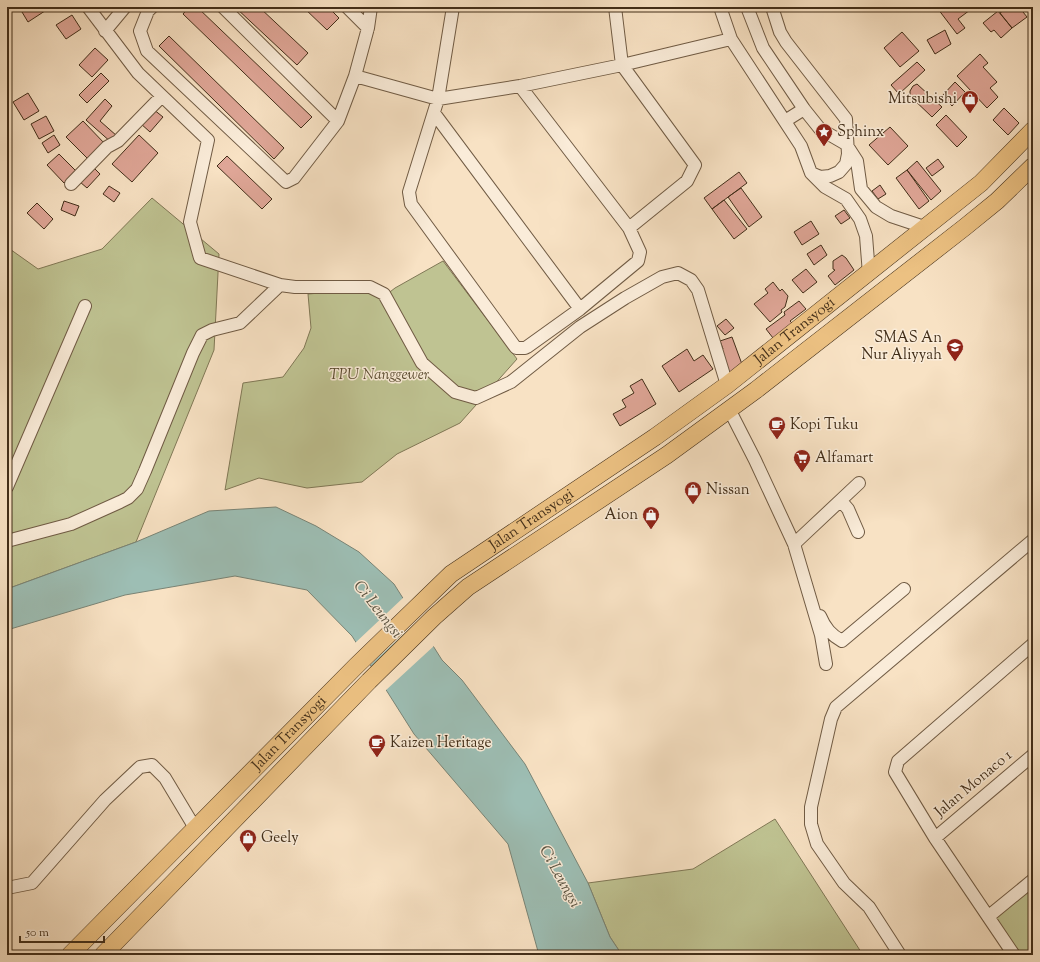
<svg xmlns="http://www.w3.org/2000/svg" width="1040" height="962" viewBox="0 0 1040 962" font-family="'Sorts Mill Goudy',serif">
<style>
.green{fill:#bfc392;stroke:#807856}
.water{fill:#9dbeb4;stroke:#798476}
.pier{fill:#f8e2c4}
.building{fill:#dfa697;stroke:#422e19}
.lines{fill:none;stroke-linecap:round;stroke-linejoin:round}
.minor-casing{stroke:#705b44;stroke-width:14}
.highway-casing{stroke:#422e19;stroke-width:18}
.minor{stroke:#faecd9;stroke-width:12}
.highway{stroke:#ecc182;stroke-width:17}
.labels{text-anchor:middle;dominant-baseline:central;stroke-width:3;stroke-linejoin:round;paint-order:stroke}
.poi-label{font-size:15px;fill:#422e19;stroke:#faecd9;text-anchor:start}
.street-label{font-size:15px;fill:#422e19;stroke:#faecd9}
.park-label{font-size:15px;font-style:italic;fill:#5b4c31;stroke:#faecd9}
.water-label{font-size:16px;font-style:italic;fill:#595240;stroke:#faecd9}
</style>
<rect width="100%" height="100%" fill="#f8e2c4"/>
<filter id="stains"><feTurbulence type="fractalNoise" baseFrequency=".005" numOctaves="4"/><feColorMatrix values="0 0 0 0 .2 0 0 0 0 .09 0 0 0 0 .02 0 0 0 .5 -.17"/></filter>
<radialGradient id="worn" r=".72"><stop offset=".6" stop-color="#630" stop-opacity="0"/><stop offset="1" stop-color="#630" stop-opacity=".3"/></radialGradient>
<path class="green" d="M152 198 219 254 214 350 136 542 7 589V247L38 269 102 249Z
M443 261 517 359 460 423 397 454 362 482 307 488 259 478 225 490 243 383 283 377 304 348 311 328 308 294 356 290 386 295 395 288Z
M775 819 863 955H622L610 937 588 883 693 869Z
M1033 883V955H1015L995 918Z"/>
<path class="water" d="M276 507 316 526 359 552 394 584 442 660 462 680 525 764 588 883 610 937 622 955H539L508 844 414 734 352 636 307 590 235 576 125 595 7 630V589L136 542 209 511Z"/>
<path class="pier" d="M404 597 419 620 369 666 354 644Z
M420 623 435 645 385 691 370 669Z"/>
<path class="building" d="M19 7H51L28 22Z
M189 7H197L312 117 301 128 183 14Z
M235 7H259L308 53 297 65Z
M303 7H328L339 18 327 30Z
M940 7H968L970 10 958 19 965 28 957 34 938 9Z
M1008 7H1019L1027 17 1012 28 1000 13Z
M998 11 1012 28 1001 38 994 30 991 32 983 23Z
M72 15 81 29 66 39 56 25Z
M945 30 951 44 935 54 927 40Z
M1033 30V38L1032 39 1028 35Z
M902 32 919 51 900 67 884 48Z
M169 36 284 148 274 159 159 46Z
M95 48 108 60 92 77 79 65Z
M980 54 988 63 983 67 997 82 990 88 998 97 987 108 957 76Z
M917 62 925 70 899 94 891 85Z
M101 73 109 81 87 103 79 95Z
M955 82 965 92 952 106 942 96Z
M917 84 942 107 932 117 910 96V91L913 86Z
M28 93 39 111 24 120 13 102Z
M105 99 112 106 100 121 117 136 112 143 86 120Z
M1004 108 1019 123 1008 135 993 120Z
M153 109 163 117 150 132 140 123Z
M946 115 967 137 957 147 936 125Z
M46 116 54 131 39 139 31 124Z
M83 121 106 145 90 161 66 137Z
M890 127 908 146 888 165 869 145Z
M54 135 60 145 48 153 42 143Z
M139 135 158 153 132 182 112 164Z
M59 154 76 171 64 183 47 165Z
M227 156 272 199 262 209 217 166Z
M938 159 944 167 932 176 926 168Z
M917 161 941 191 931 200 907 170Z
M93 167 100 174 87 188 80 182Z
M907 170 929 201 919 209 896 178Z
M739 172 747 183 712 209 704 198Z
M880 185 886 194 878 199 872 191Z
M109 186 120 193 114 202 103 194Z
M741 188 762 217 749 227 728 197Z
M724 200 747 229 734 239 712 209Z
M64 201 79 206 75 216 61 210Z
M37 203 53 219 44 229 27 213Z
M844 210 850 218 841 224 835 216Z
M811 221 819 234 802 245 794 232Z
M821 245 827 255 814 265 807 254Z
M842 255 846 258 854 270 835 285 828 276 835 270 833 269V261Z
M806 269 817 282 803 293 792 280Z
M773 282 780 291 782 289 788 296 785 307 781 310 782 312 770 322 754 304 768 293 765 289Z
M799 301 806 309 790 321 793 324 773 338 766 329 785 315 784 312Z
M726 319 734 328 725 335 717 326Z
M732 337 743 367 728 373 720 350 723 349 720 341Z
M687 349 694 361 703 355 713 369 679 392 662 366Z
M642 379 656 404 620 426 613 414 626 407 622 400 634 393 630 386Z"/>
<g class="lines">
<defs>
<path id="minor" d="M88 7 138 73 208 140 190 222 200 258 280 285 295 287H370L384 294 422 363 455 392 476 398 511 382 580 327 625 298 662 277 678 273 691 280 698 290 727 385
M152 7 148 11 140 31 147 51 286 182 294 178 338 121 355 76 368 28 371 7
M223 7 338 121
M347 7 368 28
M453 7 438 99 409 192 411 204 516 348H525L527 347 580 309 638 261 640 252 629 228 520 86
M615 7 622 65 695 165 687 181 629 228
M720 7 731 39 801 146 811 173 825 187 846 199 860 219 866 236 869 274
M747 7 763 48 804 109 820 129 846 144 857 161 861 189 876 207 891 216 927 228
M772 7 780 32 786 42 846 119 848 154 846 164 839 172 830 176 820 177 811 173
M105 31 125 7
M355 76 438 99 520 86 622 65 731 39
M434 113 580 309
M785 121 804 109
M71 184 107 147 118 141 162 96
M729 409 755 460 794 544 821 635 826 664
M7 487 85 306
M841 501 848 509 858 532
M7 541 71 524 120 502 128 498 137 489 145 471 193 353 202 335 212 330 240 323 280 285
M794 544 859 483
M820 616C825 628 831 635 842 641L904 589
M935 838 1033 755
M7 888 32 883 105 800 140 767 152 765 165 778 195 828
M989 916 1033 880
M900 955 869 907 844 883 817 844 811 824V807L831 719 836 707 1033 540
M1014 955 935 838 895 772 898 761 1033 644"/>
<g id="highway">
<path id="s1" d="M70 955 356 666 451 574 655 437 727 385 981 183 1033 130"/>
<path d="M103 955 369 681 434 617 468 587 667 455 756 390 965 227 997 201 1033 166"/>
</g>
</defs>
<use href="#minor" class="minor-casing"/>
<use href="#highway" class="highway-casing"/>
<use href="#minor" class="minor"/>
<use href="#highway" class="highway"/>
</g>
<defs>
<symbol id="shop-pin" viewBox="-11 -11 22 30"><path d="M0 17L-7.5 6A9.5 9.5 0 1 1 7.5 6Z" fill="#8f2418" stroke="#faecd9"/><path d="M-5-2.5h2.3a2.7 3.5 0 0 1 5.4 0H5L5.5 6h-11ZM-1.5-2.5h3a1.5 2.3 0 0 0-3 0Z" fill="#fff"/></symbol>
<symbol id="sight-pin" viewBox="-11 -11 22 30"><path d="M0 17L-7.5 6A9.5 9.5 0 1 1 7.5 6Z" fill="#8f2418" stroke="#faecd9"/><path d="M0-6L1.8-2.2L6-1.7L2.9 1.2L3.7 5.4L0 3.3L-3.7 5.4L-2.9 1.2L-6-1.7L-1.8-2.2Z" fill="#fff"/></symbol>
<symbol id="school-pin" viewBox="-11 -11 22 30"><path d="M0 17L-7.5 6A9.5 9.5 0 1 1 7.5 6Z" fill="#8f2418" stroke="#faecd9"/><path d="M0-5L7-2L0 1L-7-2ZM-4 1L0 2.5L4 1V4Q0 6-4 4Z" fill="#fff"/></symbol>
<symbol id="cafe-pin" viewBox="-11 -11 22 30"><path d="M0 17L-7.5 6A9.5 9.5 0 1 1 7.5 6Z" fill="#8f2418" stroke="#faecd9"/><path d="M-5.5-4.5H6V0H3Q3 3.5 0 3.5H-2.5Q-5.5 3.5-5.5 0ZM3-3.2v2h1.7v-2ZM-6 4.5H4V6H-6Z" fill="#fff"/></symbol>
<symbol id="supermarket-pin" viewBox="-11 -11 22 30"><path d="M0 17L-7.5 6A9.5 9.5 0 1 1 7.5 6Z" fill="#8f2418" stroke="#faecd9"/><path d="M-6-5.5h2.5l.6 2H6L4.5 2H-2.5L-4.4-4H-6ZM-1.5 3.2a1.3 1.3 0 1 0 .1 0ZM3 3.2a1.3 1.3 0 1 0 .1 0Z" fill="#fff"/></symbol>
</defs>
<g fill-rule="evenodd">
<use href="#shop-pin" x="960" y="89" width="20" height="27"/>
<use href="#sight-pin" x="814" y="122" width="20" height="27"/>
<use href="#school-pin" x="945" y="337" width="20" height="27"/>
<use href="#cafe-pin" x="767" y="415" width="20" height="27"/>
<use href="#supermarket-pin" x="792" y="448" width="20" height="27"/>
<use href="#shop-pin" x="683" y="480" width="20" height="27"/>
<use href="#shop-pin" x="641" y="505" width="20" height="27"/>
<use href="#cafe-pin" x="367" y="733" width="20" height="27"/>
<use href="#shop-pin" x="238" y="828" width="20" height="27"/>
</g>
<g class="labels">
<g class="poi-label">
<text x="957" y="99" text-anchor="end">Mitsubishi</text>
<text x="837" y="132">Sphinx</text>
<text x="942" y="338" text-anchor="end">SMAS An<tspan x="942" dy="17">Nur Aliyyah</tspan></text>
<text x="790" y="425">Kopi Tuku</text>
<text x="815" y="458">Alfamart</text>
<text x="706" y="490">Nissan</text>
<text x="638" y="515" text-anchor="end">Aion</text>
<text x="390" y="743">Kaizen Heritage</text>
<text x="261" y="838">Geely</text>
</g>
<g class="street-label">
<text stroke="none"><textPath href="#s1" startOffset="960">Jalan Transyogi</textPath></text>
<text stroke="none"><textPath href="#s1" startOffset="636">Jalan Transyogi</textPath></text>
<text stroke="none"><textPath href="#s1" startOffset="312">Jalan Transyogi</textPath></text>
<text transform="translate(974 784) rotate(-40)">Jalan Monaco 1</text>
</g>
<g class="park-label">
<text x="379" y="375">TPU Nanggewer</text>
</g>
<g class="water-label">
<text transform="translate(377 610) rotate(52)">Ci Leungsi</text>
<text transform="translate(559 877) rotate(61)">Ci Leungsi</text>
</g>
</g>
<rect width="1040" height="962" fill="none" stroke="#f8e2c4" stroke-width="24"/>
<rect x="8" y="8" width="1024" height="946" fill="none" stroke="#422e19" stroke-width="2"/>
<rect x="12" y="12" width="1016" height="938" fill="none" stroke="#422e19"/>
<path d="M20 936v6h84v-6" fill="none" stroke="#422e19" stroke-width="2"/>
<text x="26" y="936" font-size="12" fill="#422e19" stroke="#faecd9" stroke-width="3" paint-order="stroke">50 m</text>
<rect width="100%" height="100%" filter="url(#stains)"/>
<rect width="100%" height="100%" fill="url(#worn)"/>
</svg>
